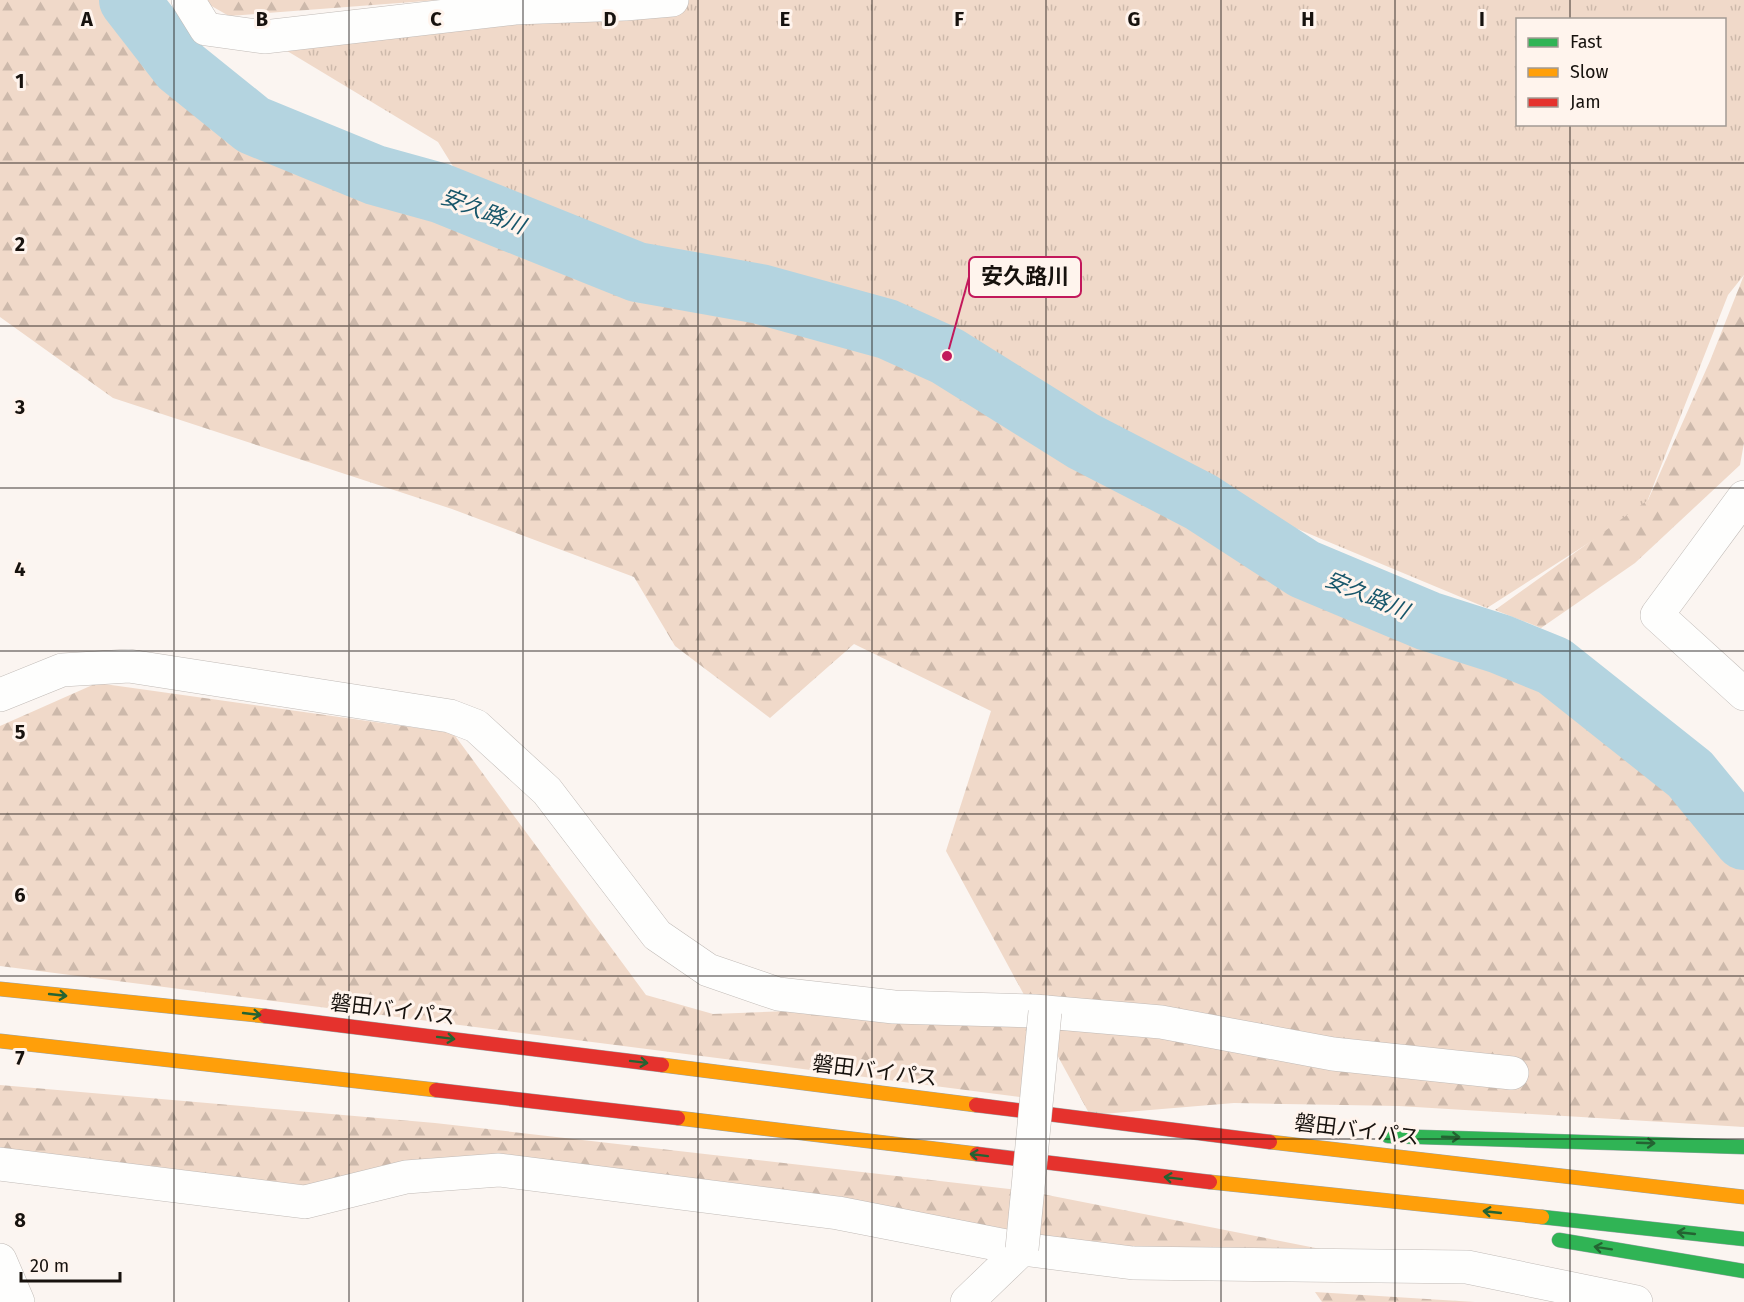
<svg xmlns="http://www.w3.org/2000/svg" width="1744" height="1302" viewBox="0 0 1744 1302" font-family="'Fira Sans','Noto Sans JP',sans-serif">
<style>
.grass{fill:url(#grass-tufts);fill-rule:evenodd}
.forest{fill:url(#forest-firs)}
.lines{fill:none;stroke-linecap:round;stroke-linejoin:round}
.river{stroke:#b4d4e0;stroke-width:60}
.street-casing{stroke:#c1bbb7;stroke-width:34}
.fast-casing{stroke:#9aa4a6;stroke-width:15}
.slow-casing{stroke:#9aa4a6;stroke-width:15}
.jam-casing{stroke:#9aa4a6;stroke-width:15}
.street{stroke:#fefefd;stroke-width:33}
.fast{stroke:#30b455;stroke-width:14}
.slow{stroke:#ff9f0a;stroke-width:14}
.jam{stroke:#e5322d;stroke-width:14}
.street-bridge-casing{stroke:#c1bbb7;stroke-width:34;stroke-linecap:butt}
.street-bridge{stroke:#fefefd;stroke-width:33}
.oneway{stroke:#246332}
.grid{fill:none;stroke:#17120e;stroke-width:1.5;stroke-opacity:0.55}
.labels{text-anchor:middle;dominant-baseline:central;stroke-width:6;stroke-linejoin:round;paint-order:stroke}
.street-label{font-size:21px;fill:#17120e;stroke:#fff4ed}
.water-label{font-size:22px;font-style:italic;fill:#17566a;stroke:#fff4ed}
.grid-label{font-size:20px;text-anchor:middle;font-weight:bold;fill:#17120e;stroke:#fff4ed;stroke-width:6;stroke-linejoin:round;paint-order:stroke}
.leader{fill:none;stroke:#c2185b;stroke-width:2}
.callout-dot{fill:#c2185b;stroke:#fff4ed;stroke-width:2}
.callout{fill:#fff4ed;stroke:#c2185b;stroke-width:2}
.callout-label{font-size:22px;text-anchor:middle;font-weight:bold;fill:#17120e}
</style>
<defs>
<pattern id="grass-tufts" width="24" height="20" patternUnits="userSpaceOnUse" patternTransform="scale(1.5)"><rect width="24" height="20" fill="#f0d9c9"/><path d="M3 7l-1-3M5 7V3M7 7l1-3M15 17l-1-3M17 17v-4M19 17l1-3" fill="none" stroke="#cdb9ab"/></pattern>
<pattern id="forest-firs" width="22" height="20" patternUnits="userSpaceOnUse" patternTransform="scale(1.5)"><rect width="22" height="20" fill="#f0d9c9"/><path d="M5 1l3.5 6h-7zM16 11l3.5 6h-7z" fill="#cdb9ab"/></pattern>
</defs>
<rect width="100%" height="100%" fill="#fbf5f1"/>
<path class="grass" d="M637 0H1744V275L1728 295 1645 507 1487 608 1214 494 924 317 642 254 542 213 467 189 438 142 264 37ZM1518 20H1724V124H1518Z"/>
<path class="forest" d="M0 0H103L107 7 281 136 576 254 871 338 966 383 1068 458 1204 521 1360 621 1511 668 1660 753 1744 843V1127L1399 1106 1234 1103 1090 1115 1044 1031 1036 1099 0 966V726L97 683 453 733 646 995 713 1014 894 1007 1042 1028 946 851 991 711 854 644 770 718 675 646 634 577 452 509 113 398 0 317Z
M201 0H439L229 16Z
M1744 275V443L1740 465 1635 563 1541 628 1495 610 1648 500 1710 361Z
M0 1085 435 1123 1027 1191 1407 1266 979 1241 601 1183 258 1196 0 1164Z
M1315 1292 1475 1302H1322Z"/>
<g class="lines">
<path class="river" d="M129 0 181 67 253 125 375 175 440 193 637 272 760 294 887 329 947 356 1083 441 1201 502 1304 569 1428 621 1500 644 1554 666 1690 774 1744 840"/>
<defs>
<path id="street" d="M188 0 206 29 264 37 515 8 625 4 672 0
M1744 497 1657 615 1744 694
M0 695 62 670 129 666 450 716 476 726 547 791 657 935 708 970 778 994 894 1007 1034 1011 1161 1022 1333 1054 1512 1073
M0 1164 305 1202 406 1177 499 1170 838 1213 1022 1249 1133 1263 1467 1267 1636 1302
M0 1260 18 1302
M967 1302 1022 1249"/>
<path id="fast" d="M1388 1136 1744 1147
M1542 1217 1744 1239
M1559 1240 1744 1271"/>
<path id="slow" d="M0 989 265 1016
M0 1041 436 1090
M662 1065 976 1105
M678 1118 977 1154
M1270 1142 1744 1197
M1210 1182 1542 1217"/>
<path id="jam" d="M265 1016 662 1065
M436 1090 678 1118
M976 1105 1270 1142
M977 1154 1210 1182"/>
</defs>
<use href="#street" class="street-casing"/>
<use href="#fast" class="fast-casing"/>
<use href="#slow" class="slow-casing"/>
<use href="#jam" class="jam-casing"/>
<use href="#street" class="street"/>
<use href="#fast" class="fast"/>
<use href="#slow" class="slow"/>
<use href="#jam" class="jam"/>
<defs>
<path id="street-bridge" d="M1022 1249 1045 1012"/>
</defs>
<use href="#street-bridge" class="street-bridge-casing"/>
<use href="#street-bridge" class="street-bridge"/>
</g>
<defs><path id="oneway-shaft" d="M-6 0H5M1.5-3L5.5 0L1.5 3" fill="none" stroke-width="1.6" stroke-linecap="round" stroke-linejoin="round" transform="scale(1.5)"/></defs>
<g class="oneway">
<use href="#oneway-shaft" transform="translate(58 995) rotate(6)"/>
<use href="#oneway-shaft" transform="translate(252 1014) rotate(6)"/>
<use href="#oneway-shaft" transform="translate(446 1038) rotate(7)"/>
<use href="#oneway-shaft" transform="translate(639 1062) rotate(7)"/>
<use href="#oneway-shaft" transform="translate(1451 1137) rotate(2)"/>
<use href="#oneway-shaft" transform="translate(1646 1143) rotate(2)"/>
<use href="#oneway-shaft" transform="translate(979 1155) rotate(-173)"/>
<use href="#oneway-shaft" transform="translate(1173 1178) rotate(-173)"/>
<use href="#oneway-shaft" transform="translate(1492 1212) rotate(-174)"/>
<use href="#oneway-shaft" transform="translate(1686 1233) rotate(-174)"/>
<use href="#oneway-shaft" transform="translate(1603 1248) rotate(-171)"/>
</g>
<path class="grid" d="M174 0V1302M349 0V1302M523 0V1302M698 0V1302M872 0V1302M1046 0V1302M1221 0V1302M1395 0V1302M1570 0V20M1570 124V1302M0 163H1744M0 326H1744M0 488H1744M0 651H1744M0 814H1744M0 976H1744M0 1139H1744"/>
<g class="labels">
<g class="street-label">
<text transform="translate(393 1010) rotate(7)">磐田バイパス</text>
<text transform="translate(875 1071) rotate(7)">磐田バイパス</text>
<text transform="translate(1357 1130) rotate(7)">磐田バイパス</text>
</g>
<g class="water-label">
<text transform="translate(483 211) rotate(21)">安久路川</text>
<text transform="translate(1367 595) rotate(23)">安久路川</text>
</g>
</g>
<g class="grid-label">
<text x="87" y="26">A</text>
<text x="262" y="26">B</text>
<text x="436" y="26">C</text>
<text x="610" y="26">D</text>
<text x="785" y="26">E</text>
<text x="959" y="26">F</text>
<text x="1134" y="26">G</text>
<text x="1308" y="26">H</text>
<text x="1482" y="26">I</text>
<text x="20" y="88">1</text>
<text x="20" y="251">2</text>
<text x="20" y="414">3</text>
<text x="20" y="576">4</text>
<text x="20" y="739">5</text>
<text x="20" y="902">6</text>
<text x="20" y="1065">7</text>
<text x="20" y="1227">8</text>
</g>
<path class="leader" d="M947 356L969 277"/>
<circle class="callout-dot" cx="947" cy="356" r="6"/>
<rect class="callout" x="969" y="257" width="112" height="40" rx="6"/>
<g class="callout-label">
<text x="1025" y="284">安久路川</text>
</g>
<rect x="1516" y="18" width="210" height="108" fill="#fff4ed" stroke="#a29a94" stroke-width="1.5"/>
<rect x="1528" y="38" width="30" height="9" fill="#30b455" stroke="#a29a94" stroke-width="1.5"/>
<text x="1570" y="48" font-size="18" fill="#17120e">Fast</text>
<rect x="1528" y="68" width="30" height="9" fill="#ff9f0a" stroke="#a29a94" stroke-width="1.5"/>
<text x="1570" y="78" font-size="18" fill="#17120e">Slow</text>
<rect x="1528" y="98" width="30" height="9" fill="#e5322d" stroke="#a29a94" stroke-width="1.5"/>
<text x="1570" y="108" font-size="18" fill="#17120e">Jam</text>
<path d="M21 1272v9h99v-9" fill="none" stroke="#17120e" stroke-width="3"/>
<text x="30" y="1272" font-size="18" fill="#17120e" stroke="#fff4ed" stroke-width="4.5" paint-order="stroke">20 m</text>
</svg>
